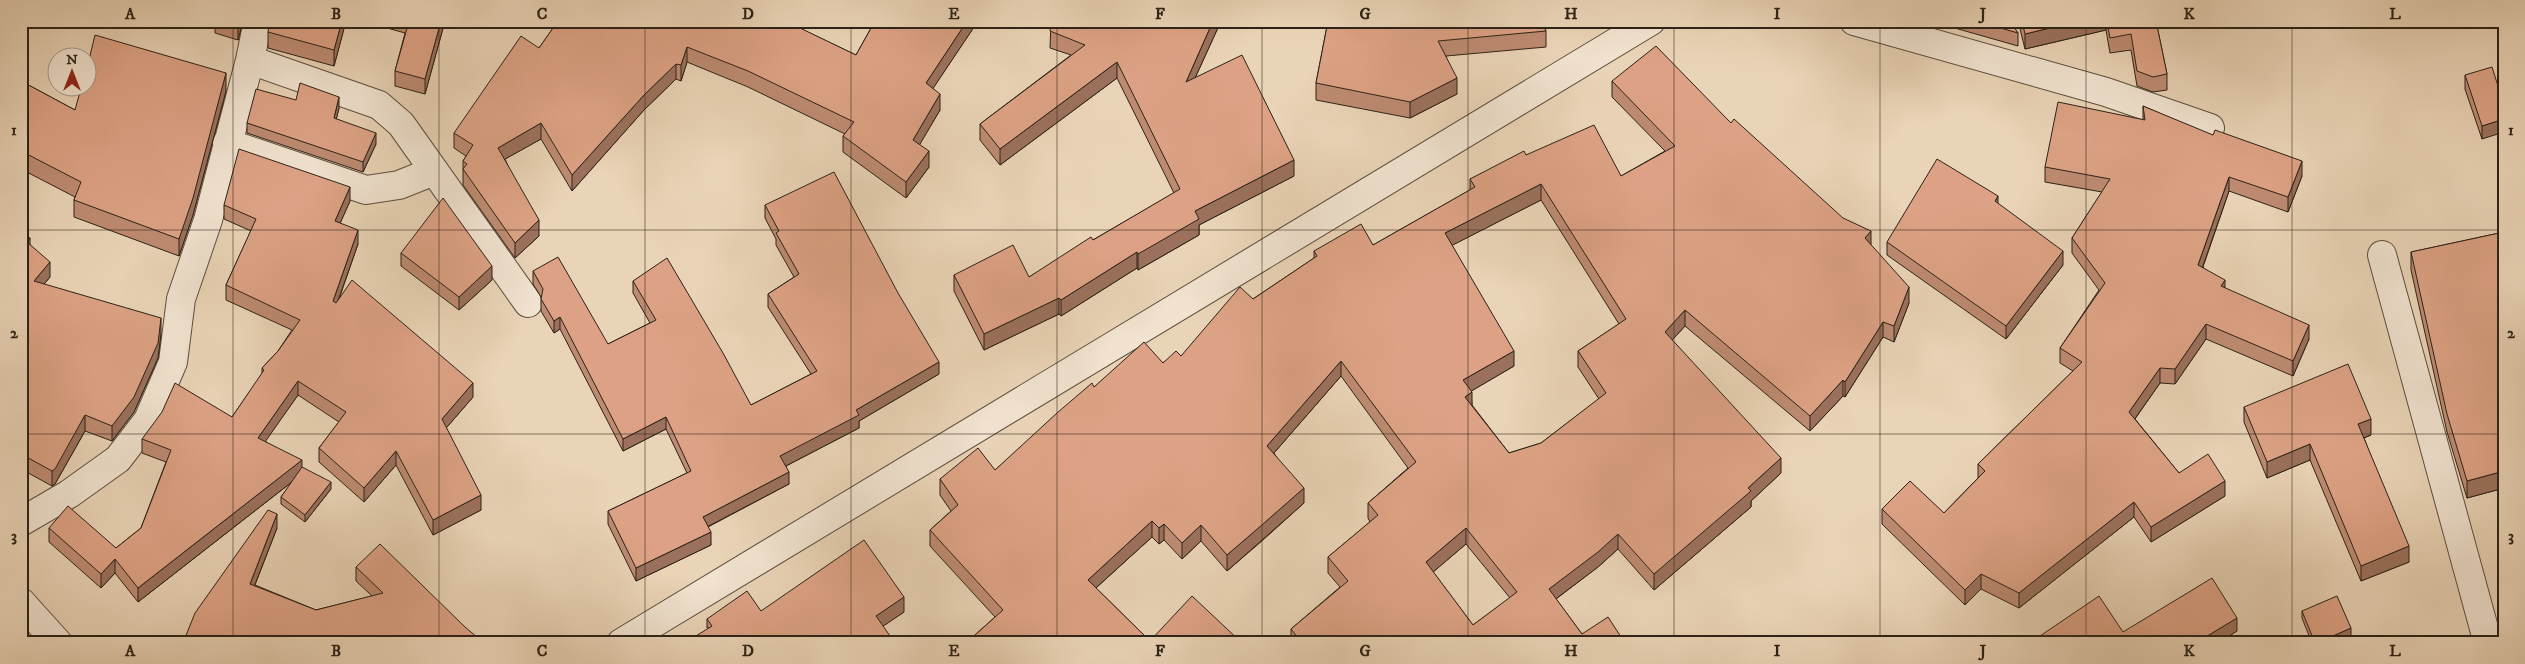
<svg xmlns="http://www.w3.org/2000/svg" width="2525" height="664" viewBox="0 0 2525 664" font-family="'IM FELL DW Pica',serif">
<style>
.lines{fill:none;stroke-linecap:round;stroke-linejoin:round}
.minor-casing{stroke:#5c4e3e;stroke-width:30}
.tertiary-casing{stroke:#5c4e3e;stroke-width:30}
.minor{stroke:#f1e3d0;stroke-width:28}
.tertiary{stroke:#f1e3d0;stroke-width:28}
.wall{fill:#be8b72;stroke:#2c2216;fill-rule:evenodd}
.shaded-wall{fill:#9b715d;stroke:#2c2216}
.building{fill:#dda285;stroke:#2c2216;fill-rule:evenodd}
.grid{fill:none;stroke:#2c2216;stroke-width:1;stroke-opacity:0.55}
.neatline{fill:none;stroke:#2c2216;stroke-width:2}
.grid-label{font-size:16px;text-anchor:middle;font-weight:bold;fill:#2c2216}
</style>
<rect width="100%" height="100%" fill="#ead4b7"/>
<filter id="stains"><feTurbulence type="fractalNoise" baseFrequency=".004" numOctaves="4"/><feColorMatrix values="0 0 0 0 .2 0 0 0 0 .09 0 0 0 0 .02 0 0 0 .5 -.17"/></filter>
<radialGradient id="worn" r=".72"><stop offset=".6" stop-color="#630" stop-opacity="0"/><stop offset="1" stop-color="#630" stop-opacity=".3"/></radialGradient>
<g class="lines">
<defs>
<path id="minor" d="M1854 21 2106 92 2210 128
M250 60 379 105 401 124 528 303
M227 143 366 190 399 185 434 171
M2382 255 2488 643
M21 522 69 494 118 459 148 420 173 362 181 299 208 220 250 60 258 21
M621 643 1651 21"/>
<path id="tertiary" d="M21 602 58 643"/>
</defs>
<use href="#minor" class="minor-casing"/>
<use href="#tertiary" class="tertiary-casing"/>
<use href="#minor" class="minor"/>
<use href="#tertiary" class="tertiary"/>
</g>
<path class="wall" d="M215 21H243L238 40 215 33Z
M346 21 334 66 268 48V32Z
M362 21H445L425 94 395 86V71L405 33Z
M558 21H808L803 30 856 55 875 21H978L933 88 940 110 919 145 929 167 906 198 843 152V136L845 134 748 87 687 62 681 81 676 79 644 110 572 191 541 139 505 159 539 236 515 258 463 185V161L466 156 454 148V133L539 48Z
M1051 21H1221L1195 78 1294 176 1199 225V235L1138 270 1137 268 1061 316 1059 314 984 350 954 291V275L1029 277 1174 193 1117 78 1000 165 980 140V124L1071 55 1050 48Z
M1328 21H1542V24L1546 31V47L1446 56 1457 94 1410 118 1316 100V83Z
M1930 21H2010L2018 33V46Z
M2018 21H2156L2167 74V90L2153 92 2137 86 2131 50 2110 53 2106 30 2025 49Z
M2465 75 2504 105 2482 139 2465 89Z
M21 81 75 110 226 91 193 215 179 256 74 217V200L75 197 21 169Z
M1612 81 1731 123 1871 245 1909 303 1894 342 1883 337 1845 397 1843 396 1810 431 1685 326 1672 340 1781 473 1751 501V507L1654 590 1618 549 1598 567 1556 599 1582 634 1625 643H1291V629L1340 587 1328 573V557L1370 522 1368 518V503L1408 468 1341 376 1274 453 1304 503 1263 540 1227 571 1201 541 1182 559 1164 540 1159 544 1152 537 1096 588 1150 641 1242 643H966L995 617 930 546V530L951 511 940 495V479L995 470 1094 387 1181 356 1253 299 1314 258V251L1373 245 1470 190V179L1526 155 1621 176 1665 151 1612 97ZM1541 200 1619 324 1578 351V367L1599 399 1541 443 1509 453 1472 405 1471 391 1514 366 1452 245ZM1466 544 1510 598 1473 625 1433 572Z
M296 100 339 108 336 119 376 144 363 172 247 133V123Z
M2143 106 2302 176 2288 212 2229 191 2203 267 2225 288 2309 339 2293 376 2206 339 2175 384 2160 383 2135 419 2179 473 2225 496 2151 542 2134 517 2019 608 1981 589 1965 605 1882 524V509L1944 513 1978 478V464L2073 371 2060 363V348L2099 290 2072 253V238L2102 192 2045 182V167L2143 119Z
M2504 191V218L2502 210V192Z
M350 201 340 223 358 244 339 299 473 397 446 428 481 510 433 535 396 465 364 502 319 462V448L339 422 298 395 265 441 331 489 305 522 281 504V497L292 482 138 602 115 573 101 588 49 542V528L116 548 141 528 166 462 142 453V439L232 417 262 374V368L278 351 292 330 226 300V285L251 231 224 219V205Z
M1998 204 2063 265 2006 339 1887 255V242Z
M765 205 939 374 859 421V428L786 466 789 484 708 527 711 545 636 581 608 524V511L687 473 666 429 623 451 560 329 554 333 541 311V297L533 284V271L608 344 650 323 633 293V281L751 405 811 374 768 307V294L794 277 776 245V239L765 218Z
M21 230 50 277 44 284 161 334 158 358 134 412 112 441 85 431 55 484 52 486 21 469Z
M2504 232V488L2467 498 2447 432 2411 270V252Z
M401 253 492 280 459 310 401 266Z
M2244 407 2371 435 2364 438 2409 562 2361 581 2310 460 2267 478 2244 422Z
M277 528 255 585 316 610 372 596 356 581V567L465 627 183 643Z
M761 611 904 612 883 626 707 628V619Z
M2302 611 2351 635 2333 643H2312L2302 618Z
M2237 631 2218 643H2040V636L2123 632Z"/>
<path class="shaded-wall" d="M239 21H243L238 40V24Z
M342 21H346L334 66V50Z
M441 21H445L425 94V79Z
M800 21H807L798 43V27Z
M967 21H978L926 99V83Z
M1213 21H1221L1186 98V82Z
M2079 21H2106V30L2025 49V34Z
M687 47V62L681 81V65Z
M1117 62V78L1000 165V149Z
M676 64V79L644 110 572 191V175L644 95Z
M226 73V91L193 215 179 256V239Z
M1457 78V94L1410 118V102Z
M940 94V110L913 156V140Z
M339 97V108L334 129V118Z
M2504 119V132L2482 139V126Z
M541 123V139L498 163V148Z
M376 133V144L363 172V162Z
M929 151V167L906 198V182Z
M1294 160V176L1199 225V235L1138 270V254L1195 211Z
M2302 161V176L2288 212V197Z
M2229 177V191L2198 280V265Z
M1541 184V200L1445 249V233Z
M350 187V201L335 235V221Z
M1998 196V209L1995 201Z
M539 220V236L515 258V243Z
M358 230V244L333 315V301Z
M1871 231V247L1865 238Z
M30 238V253L27 242Z
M2063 251V265L2006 339V326Z
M1137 252V268L1061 316V300Z
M50 262V277L34 296V281Z
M492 266V280L459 310V297Z
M2225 280V294L2221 286Z
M1909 287V303L1894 342V326Z
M1059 298V314L984 350V334Z
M1685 310V326L1665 348V332Z
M560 317V329L554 333V321Z
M161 318V334L158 358 134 412 112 441V426Z
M1883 322V337L1845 397V382Z
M2206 324V339L2175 384V369Z
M2309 325V339L2293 376V361Z
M1514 351V366L1463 396V380Z
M1341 361V376L1267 461V446Z
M939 362V374L859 421V428L780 469V456L856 410Z
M2160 368V383L2129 427V412Z
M1843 380V396L1810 431V416Z
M298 381V395L258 452V438Z
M473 383V397L442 433V419Z
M1472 392V408L1465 397Z
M85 415V431L55 484 52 486V471Z
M666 417V429L623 451V439Z
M2371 419V435L2358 440V424Z
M2310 444V460L2267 478V462Z
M396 451V465L364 502V488Z
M1781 458V473L1751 501V507L1654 590V574Z
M302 460V474L138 602V588Z
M2504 471V488L2467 498V481Z
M789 472V484L703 529V517Z
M2225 481V496L2151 542V527Z
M331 482V489L305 522V515Z
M1304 488V503L1227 571V555Z
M481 495V510L433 535V520Z
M2134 502V517L2019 608V593Z
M277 514V528L250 597V584Z
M1152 521V537L1088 595V580Z
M1164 524V540L1159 544V528Z
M1201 525V541L1182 559V543Z
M1466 528V544L1426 578V562Z
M711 532V545L636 581V568Z
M1618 534V549L1598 567 1549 604V589Z
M2409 546V562L2361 581V566Z
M115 559V573L101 588V574Z
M1981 574V589L1965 605V590Z
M904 597V612L876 631V616Z
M2237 618V631L2218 643H2199V641Z
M2351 628V635L2333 643H2317Z"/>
<path class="building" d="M227 21H239L238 24Z
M270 21H342L334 50 268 32Z
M409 21H441L425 79 395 71Z
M558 21H800L798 27 856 55 875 21H967L926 83 940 94 913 140 929 151 906 182 843 136 854 122 748 71 687 47 681 65 676 64 644 95 572 175 541 123 498 148 539 220 515 243 463 169 467 164 463 161 473 145 454 133 521 36 539 48Z
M1051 21H1213L1186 82 1242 55 1294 160 1195 211 1199 219 1138 254 1137 252 1061 300 1059 298 984 334 954 275 1013 245 1029 277 1091 237 1093 240 1180 189 1117 62 1000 149 980 124 1085 45 1050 31Z
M1328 21H1541L1546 31 1438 41 1457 78 1410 102 1316 83Z
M1976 21H2010L2018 33Z
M2022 21H2079L2025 34Z
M2107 21H2156L2167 74 2153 77 2137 71 2131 34 2110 38Z
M95 35 226 73 193 198 179 239 74 200 81 182 21 151V81L75 110 81 88H88V64Z
M1656 46 1731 123 1734 119 1843 218 1871 231 1865 238 1909 287 1894 326 1883 322 1845 382 1843 380 1810 416 1685 310 1665 332 1781 458 1748 488 1751 491 1654 574 1618 534 1598 552 1549 589 1582 634 1608 617 1625 643H1302L1291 629 1348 581 1328 557 1378 515 1368 503 1416 462 1341 361 1267 446 1304 488 1263 524 1227 555 1201 525 1182 543 1164 524 1159 528 1152 521 1088 580 1150 641 1192 596 1242 643H966L1003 610 930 530 958 505 940 479 978 448 995 470 1057 413 1092 383 1094 387 1144 342 1163 363 1176 351 1181 356 1240 287 1253 299 1317 256 1314 251 1361 224 1373 245 1475 187 1470 179 1524 151 1526 155 1594 125 1621 176 1675 146 1612 81ZM1541 184 1626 319 1578 351 1606 393 1541 443 1509 453 1465 397 1472 392 1463 380 1514 351 1445 233ZM1466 528 1517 592 1473 625 1426 562Z
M2492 67 2504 105V119L2482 126 2465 75Z
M300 83 339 97 334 118 376 133 363 162 247 123 256 89 296 100Z
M2058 102 2145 120 2143 106 2213 135 2215 130 2302 161 2288 197 2229 177 2198 265 2225 280 2221 286 2309 325 2293 361 2206 324 2175 369 2160 368 2129 412 2179 473 2208 454 2225 481 2151 527 2134 502 2019 593 1981 574 1965 590 1882 509 1910 481 1944 513 1985 471 1978 464 2082 362 2060 348 2105 283 2072 238 2110 179 2045 167Z
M239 149 350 187 335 221 358 230 333 301 336 303 352 280 473 383 442 419 481 495 433 520 396 451 364 488 319 448 346 412 298 381 258 438 302 460 138 588 115 559 101 574 49 528 68 506 116 548 141 528 171 450 142 439 162 412 175 383 232 417 264 370 262 368 278 351 300 320 226 285 256 219 224 205Z
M1937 159 1998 196 1995 201 2063 251 2006 326 1887 242Z
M834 172 898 293 939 362 856 410 859 415 780 456 789 472 703 517 711 532 636 568 608 511 691 471 666 417 623 439 560 317 554 321 541 299 543 289 533 271 558 257 608 344 656 320 633 281 667 258 723 353 751 405 817 371 768 294 799 274 776 233 779 231 765 205Z
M2504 191V200L2502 192Z
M443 198 492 266 459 297 401 253Z
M21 230 30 238 27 242 50 262 34 281 161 318 158 343 134 397 112 426 85 415 55 469 52 471 21 454Z
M2504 232V471L2467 481 2447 414 2411 252Z
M2348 364 2371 419 2358 424 2409 546 2361 566 2310 444 2267 462 2244 407Z
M302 467 331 482 305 515 281 497Z
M268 510 277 514 250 584 316 610 383 593 356 567 380 544 465 627 484 643H183L195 613Z
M864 540 904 597 876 616 895 643H686L691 639 712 626 707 619 747 591 761 611Z
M2212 578 2237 618 2199 641 2200 643H2045L2040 636 2099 596 2123 632Z
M2337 596 2351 628 2317 643H2315L2302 611Z
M1649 639 1652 643H1644Z"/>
<path class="grid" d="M233 21V643M439 21V643M645 21V643M851 21V643M1057 21V643M1262 21V643M1468 21V643M1674 21V643M1880 21V643M2086 21V643M2292 21V643M21 230H2504M21 434H2504"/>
<rect width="2525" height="664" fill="none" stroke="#ead4b7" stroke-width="55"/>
<g transform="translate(72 72)"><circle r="24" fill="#f1e3d0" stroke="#a29686"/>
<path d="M0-4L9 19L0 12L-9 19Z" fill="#8f2418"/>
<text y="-8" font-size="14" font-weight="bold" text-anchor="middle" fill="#2c2216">N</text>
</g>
<rect x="28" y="28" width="2470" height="608" class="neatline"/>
<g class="grid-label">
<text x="130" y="19">A</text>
<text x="336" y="19">B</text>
<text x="542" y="19">C</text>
<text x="748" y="19">D</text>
<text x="954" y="19">E</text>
<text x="1160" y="19">F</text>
<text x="1365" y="19">G</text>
<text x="1571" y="19">H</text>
<text x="1777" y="19">I</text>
<text x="1983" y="19">J</text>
<text x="2189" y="19">K</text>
<text x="2395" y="19">L</text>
<text x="14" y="135">1</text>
<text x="2511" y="135">1</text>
<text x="14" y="338">2</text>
<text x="2511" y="338">2</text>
<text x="14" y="541">3</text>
<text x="2511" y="541">3</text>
<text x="130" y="656">A</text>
<text x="336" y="656">B</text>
<text x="542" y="656">C</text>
<text x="748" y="656">D</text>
<text x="954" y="656">E</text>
<text x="1160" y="656">F</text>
<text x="1365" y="656">G</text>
<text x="1571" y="656">H</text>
<text x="1777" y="656">I</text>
<text x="1983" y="656">J</text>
<text x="2189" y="656">K</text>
<text x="2395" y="656">L</text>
</g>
<rect width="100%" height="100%" filter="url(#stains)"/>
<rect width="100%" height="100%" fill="url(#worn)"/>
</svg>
